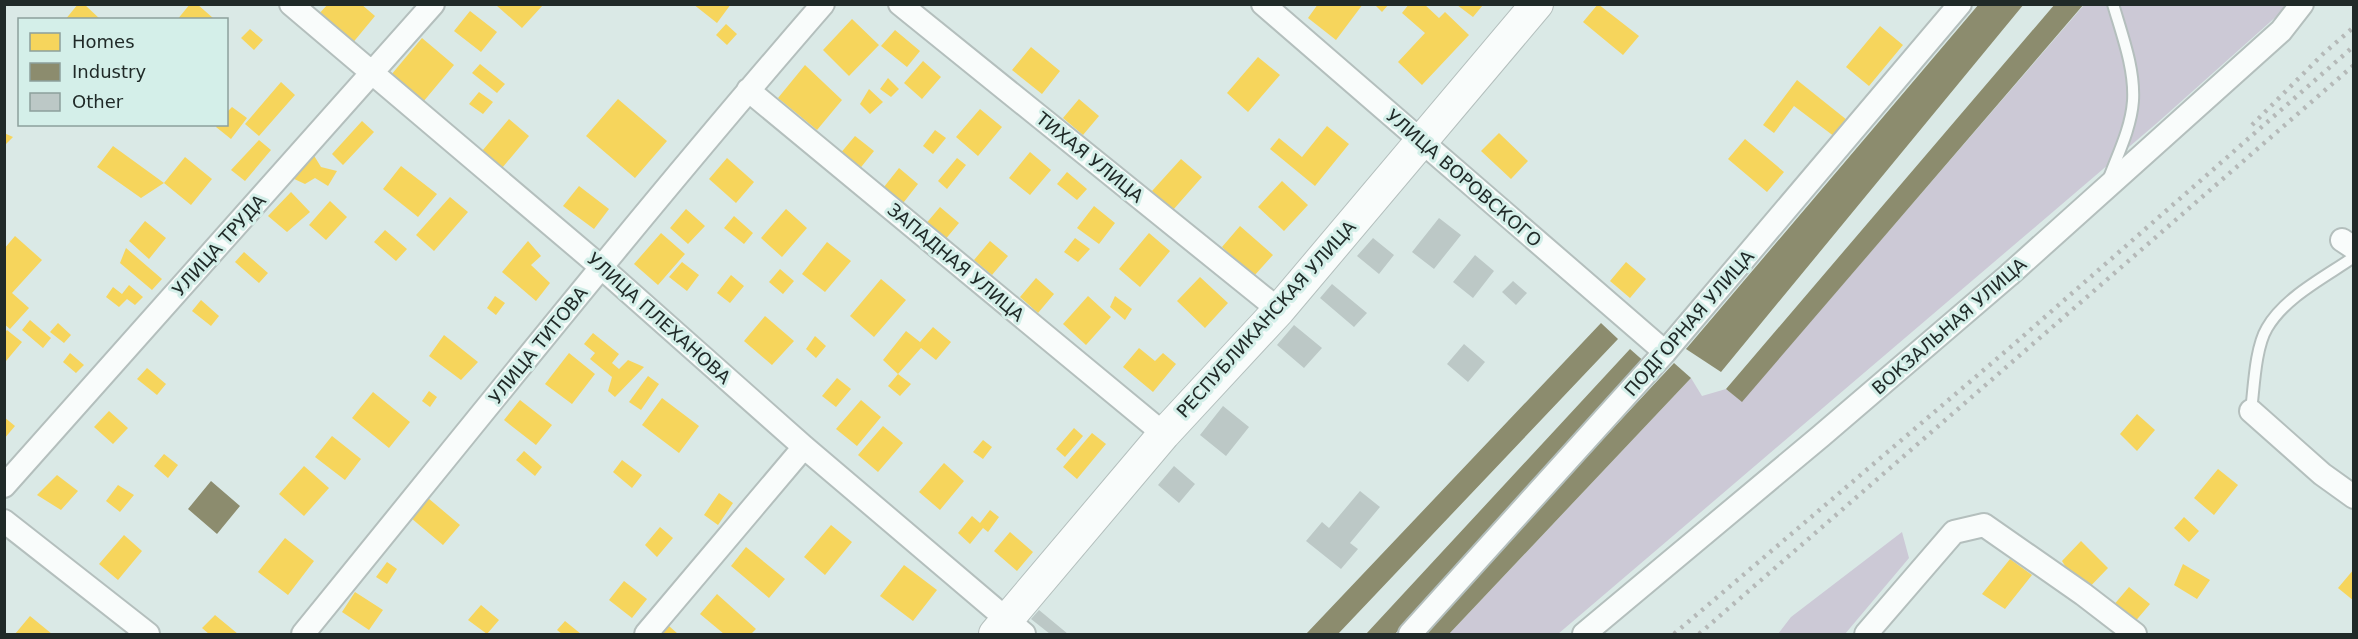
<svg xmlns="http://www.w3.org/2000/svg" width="2358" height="639" viewBox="0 0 2358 639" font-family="'DejaVu Sans',sans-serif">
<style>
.green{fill:#ccc9d6}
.homes{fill:#f6d55c}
.industry{fill:#8c8c6e}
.building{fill:#bcc8c6}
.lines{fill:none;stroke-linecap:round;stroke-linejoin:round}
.lane-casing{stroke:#b4bfbd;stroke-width:14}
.street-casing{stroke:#b4bfbd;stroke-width:26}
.secondary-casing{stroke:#b4bfbd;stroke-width:34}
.lane{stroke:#f9fcfb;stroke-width:10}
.street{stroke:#f9fcfb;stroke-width:22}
.secondary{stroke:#f9fcfb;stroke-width:32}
.rail{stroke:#b5b9b8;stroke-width:4.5;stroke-dasharray:3 6;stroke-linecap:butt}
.labels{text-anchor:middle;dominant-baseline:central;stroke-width:6;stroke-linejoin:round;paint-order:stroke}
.street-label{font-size:18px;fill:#202a28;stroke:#d4efe9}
</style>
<rect width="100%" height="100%" fill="#dae9e6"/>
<path class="green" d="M2084 5H2289L2157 123 1558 634H1449L1691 378 1702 396 1726 389 1742 401Z
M1902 532 1909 558 1845 634H1778L1791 617Z"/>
<path class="homes" d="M78 4H84L101 20H65Z
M190 4H197L213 18 177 20Z
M328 4H361L375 16 351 45 317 16Z
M693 4H731L717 23Z
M1318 4H1363L1336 40 1308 18Z
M1374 4H1389L1382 12Z
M1409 4H1424L1439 18 1445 12 1469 35 1422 85 1398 62 1425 33 1402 13Z
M1598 4 1639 36 1623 55 1583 22Z
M496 5H543L522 28Z
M1457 5H1483L1473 17Z
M470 11 497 32 481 52 454 31Z
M852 19 879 45 849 76 823 50Z
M726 24 737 34 727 45 716 35Z
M1880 26 1903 45 1869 86 1846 67Z
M250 29 263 40 254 50 241 38Z
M895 30 920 51 907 67 881 46Z
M422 38 454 65 423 102 391 75Z
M1031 47 1060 71 1042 94 1012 70Z
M1258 57 1280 75 1248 112 1227 93Z
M923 61 941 77 922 99 904 83Z
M480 64 505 84 497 93 472 73Z
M805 65 842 100 817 130 778 98Z
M888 78 899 89 891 97 880 89Z
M1797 80 1847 120 1835 137 1794 106 1774 133 1763 125Z
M281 82 295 95 259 136 245 124Z
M869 89 883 102 870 114 860 104Z
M479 92 493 102 483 114 469 104Z
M618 99 667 141 635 178 586 136Z
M1079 99 1099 116 1083 135 1063 118Z
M232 107 247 118 231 139 216 127 218 124H226V113Z
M980 109 1002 127 978 156 956 137Z
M509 119 529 136 497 174 477 157Z
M362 121 374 132 343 165 332 154Z
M1327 126 1349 144 1315 186 1270 149 1279 138 1302 157Z
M935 130 946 138 933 154 923 146Z
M4 133 13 137 4 146Z
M1499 133 1528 161 1511 179 1481 151Z
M855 136 874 151 858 171 839 155Z
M1745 139 1784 172 1767 192 1728 159Z
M259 140 271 150 245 181 231 170Z
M113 146 164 183 141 198 97 167Z
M1030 152 1051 170 1030 195 1009 178Z
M313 154 321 167 337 171 328 186 315 178 305 184 290 177Z
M185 157 212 179 191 205 164 183Z
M727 158 754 182 736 203 709 179Z
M957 158 966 165 947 189 938 181Z
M1181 159 1202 177 1173 210 1152 191Z
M401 166 437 194 418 217 383 189Z
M899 168 918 184 900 207 880 192Z
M1067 172 1087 189 1077 200 1057 184Z
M1282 181 1308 205 1284 231 1258 207Z
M579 186 609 209 594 229 563 206Z
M291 192 310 212 287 232 268 216Z
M450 197 468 212 434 251 416 235Z
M330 201 347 217 326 240 309 225Z
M1094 206 1115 223 1099 244 1077 228Z
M940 207 959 223 944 241 924 226Z
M686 209 705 226 688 244 670 228Z
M786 209 807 228 782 257 761 238Z
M734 216 753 233 744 244 724 228Z
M145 221 166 238 149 259 129 241Z
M1240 226 1273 255 1254 276 1222 247Z
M385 230 407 249 396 261 374 242Z
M661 233 685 254 658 285 634 264Z
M1149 233 1170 251 1140 287 1119 269Z
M15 236 42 260 12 293 29 308 10 329 4 324V249Z
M1075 238 1090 249 1078 262 1064 252Z
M528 241 541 256 531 265 550 283 536 301 502 272Z
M990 241 1008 256 992 275 974 260Z
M827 242 851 261 825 292 802 274Z
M126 248 162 279 152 290 120 263Z
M244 252 268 273 259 283 235 262Z
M682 262 699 275 687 291 669 277Z
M1626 262 1646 279 1630 298 1610 281Z
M780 269 794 281 783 294 769 282Z
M731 275 744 286 730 303 717 293Z
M1200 277 1228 303 1205 328 1177 301Z
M1036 278 1054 294 1038 313 1020 297Z
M881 279 906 300 874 337 850 316Z
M129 285 143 297 135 305 127 299 119 307 106 297 113 287 122 294Z
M495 296 505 303 496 315 487 308Z
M1088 296 1111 317 1086 345 1063 324Z
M1115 296 1132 309 1125 320 1110 307Z
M201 300 219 316 211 326 192 311Z
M765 316 794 341 772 365 744 341Z
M30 320 51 338 43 348 22 330Z
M58 323 71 335 64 343 50 332Z
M933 327 951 342 936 360 921 348 898 374 883 360 906 331 920 342Z
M7 330 22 342 6 361 4 333Z
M593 333 619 354 612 363 619 369 628 360 644 367 615 397 608 391 612 377 590 359 595 353 584 344Z
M444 335 478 362 461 380 429 356Z
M815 336 826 346 816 358 806 349Z
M1139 348 1155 361 1163 353 1176 364 1153 392 1123 367Z
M70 353 84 365 76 373 63 362Z
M569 353 595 374 572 404 545 384Z
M147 368 166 384 157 395 137 379Z
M898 374 911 384 900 396 888 386Z
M648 376 659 384 641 410 629 402Z
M837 378 851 389 836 407 822 396Z
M429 391 437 397 430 407 422 401Z
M373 392 410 422 389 448 352 418Z
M662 398 699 426 679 453 642 425Z
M520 400 552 425 536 445 504 420Z
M861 400 881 417 857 446 836 429Z
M109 411 128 428 113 444 94 427Z
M2137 414 2155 430 2137 451 2120 434Z
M4 417 15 426 4 439Z
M883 426 903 443 878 472 858 455Z
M1074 428 1083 436 1065 457 1056 449Z
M1092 433 1106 444 1077 479 1063 467Z
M332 436 361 459 345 480 315 457Z
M983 440 992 447 983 459 973 452Z
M524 451 542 467 535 476 516 460Z
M164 454 178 465 168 478 154 466Z
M622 460 642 475 632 488 613 472Z
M944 463 964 481 940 510 919 492Z
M304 466 329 488 304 516 279 494Z
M2218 469 2238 485 2214 515 2194 498Z
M57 475 78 491 61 510 37 495Z
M118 485 134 495 120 512 106 501Z
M719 493 733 503 718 525 704 515Z
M428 498 460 525 443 545 411 518Z
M990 510 999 517 988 532 983 528 970 544 958 533 972 516 980 523Z
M2184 517 2199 531 2189 542 2174 528Z
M831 525 852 542 825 575 804 557Z
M660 527 673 538 657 557 645 545Z
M1010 532 1033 552 1017 571 994 551Z
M124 535 142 551 118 580 99 564Z
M285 538 314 561 288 595 258 572Z
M2081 541 2108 568 2083 594 2062 561Z
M746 547 785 579 769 598 731 566Z
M2010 559 2032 575 2005 609 1982 594Z
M387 562 397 569 387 584 376 577Z
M2183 564 2210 580 2197 599 2174 585Z
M904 565 937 590 913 621 880 596Z
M2354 569V601L2338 588Z
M624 581 647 599 632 618 609 600Z
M2129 587 2150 604 2133 624 2112 607Z
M355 592 383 610 369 630 342 612Z
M717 594 756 629 751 634H724L700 614Z
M481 605 499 620 487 634 468 620Z
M215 615 238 634H209L202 628Z
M30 616 52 634H15Z
M565 621 581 634H562L557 630Z
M669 626 678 634H662Z"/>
<path class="industry" d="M1979 4H2024L1721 372 1686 349Z
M2055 4H2084L1742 402 1726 389Z
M1601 323 1618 339 1338 634H1306Z
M1630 349 1647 364 1395 634H1366Z
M1674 363 1691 378 1449 634H1421Z
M211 481 240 506 217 534 188 509Z"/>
<path class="building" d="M1439 218 1461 235 1434 269 1412 252Z
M1373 238 1394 255 1379 274 1357 256Z
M1475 255 1494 271 1473 298 1453 282Z
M1513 281 1527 293 1516 305 1502 292Z
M1332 284 1367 313 1354 327 1320 298Z
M1294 325 1322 348 1304 368 1277 345Z
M1464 344 1485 362 1468 382 1447 364Z
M1223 406 1249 427 1226 456 1200 435Z
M1174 466 1195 484 1179 503 1158 485Z
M1360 491 1380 507 1350 543 1358 549 1341 569 1306 541 1322 522 1329 528Z
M1039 610 1068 634H1050L1031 619Z"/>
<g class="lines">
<defs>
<path id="lane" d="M2109 178C2118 154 2131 128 2133 101 2135 69 2122 35 2113 4
M2251 411C2254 388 2255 348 2267 328 2285 297 2325 277 2354 257"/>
<path id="street" d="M291 4 601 267 804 447 1024 634
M900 4 1279 310
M1263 4 1665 352
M748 90 1164 434
M2342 240 2354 248
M2251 411 2322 474 2354 497
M4 486 433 4
M4 521 148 634
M303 634C475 423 644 210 823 4
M646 634 804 447
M1410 634 1665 352 1960 4
M1584 634 1821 436 2009 275 2281 31 2302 4
M1866 634 1954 532 1984 525 2083 594 2135 634"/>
<path id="secondary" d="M995 634 1164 434 1279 310 1537 4"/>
</defs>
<use href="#lane" class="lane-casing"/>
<use href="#street" class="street-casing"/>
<use href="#secondary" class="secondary-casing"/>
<use href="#lane" class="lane"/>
<use href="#street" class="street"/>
<use href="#secondary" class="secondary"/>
<path class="rail" d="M2252 125 2324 53 2354 27
M1674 634 2013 345 2354 46
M1699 634 2354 65"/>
</g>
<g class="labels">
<g class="street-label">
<text transform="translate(1090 157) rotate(39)">ТИХАЯ УЛИЦА</text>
<text transform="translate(1464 178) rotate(41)">УЛИЦА ВОРОВСКОГО</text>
<text transform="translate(219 245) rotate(-48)">УЛИЦА ТРУДА</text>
<text transform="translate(956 262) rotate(40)">ЗАПАДНАЯ УЛИЦА</text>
<text transform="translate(659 318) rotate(42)">УЛИЦА ПЛЕХАНОВА</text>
<text transform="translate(1266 319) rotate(-48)">РЕСПУБЛИКАНСКАЯ УЛИЦА</text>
<text transform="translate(1689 323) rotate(-49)">ПОДГОРНАЯ УЛИЦА</text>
<text transform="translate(1949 326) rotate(-41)">ВОКЗАЛЬНАЯ УЛИЦА</text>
<text transform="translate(538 345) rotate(-51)">УЛИЦА ТИТОВА</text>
</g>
</g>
<rect width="2358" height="639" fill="none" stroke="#202a28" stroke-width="12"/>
<rect x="18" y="18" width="210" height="108" fill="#d4efe9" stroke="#8ca09c" stroke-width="1.5"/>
<rect x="30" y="33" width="30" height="18" fill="#f6d55c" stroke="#8ca09c" stroke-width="1.5"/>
<text x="72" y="48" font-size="18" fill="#202a28">Homes</text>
<rect x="30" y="63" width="30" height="18" fill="#8c8c6e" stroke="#8ca09c" stroke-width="1.5"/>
<text x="72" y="78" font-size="18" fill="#202a28">Industry</text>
<rect x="30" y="93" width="30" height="18" fill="#bcc8c6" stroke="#8ca09c" stroke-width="1.5"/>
<text x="72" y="108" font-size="18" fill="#202a28">Other</text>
</svg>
